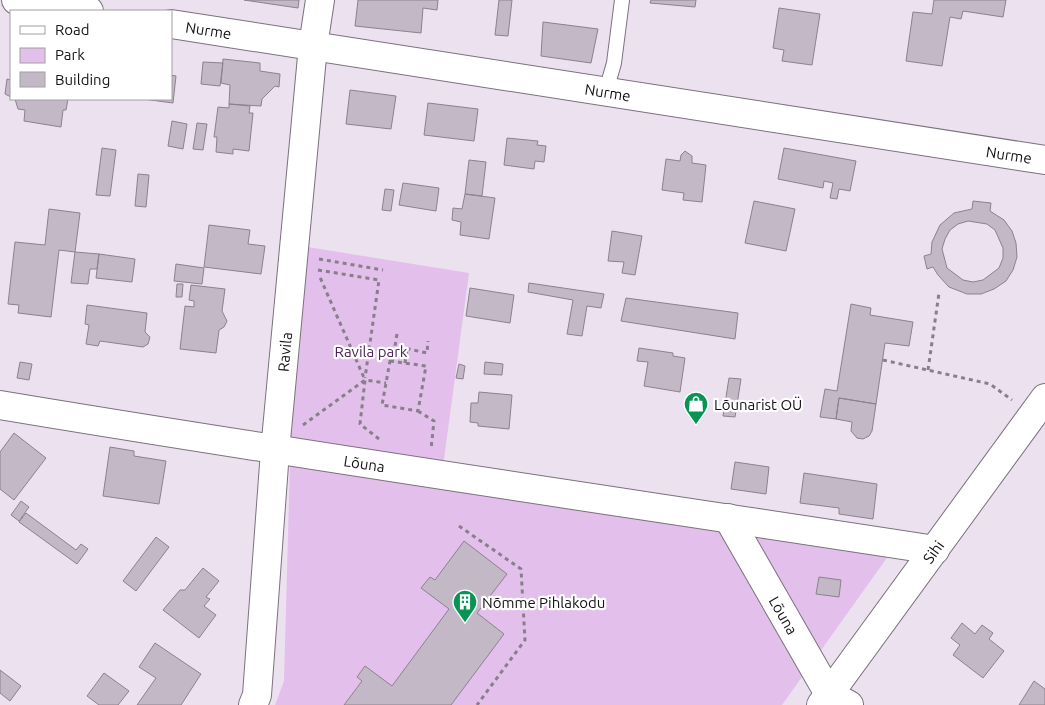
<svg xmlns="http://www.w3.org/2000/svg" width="1045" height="705" viewBox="0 0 1045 705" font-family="Ubuntu,sans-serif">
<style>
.green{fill:#e3bfeb}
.building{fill:#c3b8c6;stroke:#8c828e;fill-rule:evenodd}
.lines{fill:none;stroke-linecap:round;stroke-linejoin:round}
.lane-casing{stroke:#7b717d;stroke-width:16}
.street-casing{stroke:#7b717d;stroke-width:30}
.path{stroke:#877f89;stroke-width:3;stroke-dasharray:4 4;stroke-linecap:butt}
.lane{stroke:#fff;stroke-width:14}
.street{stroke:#fff;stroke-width:28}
.labels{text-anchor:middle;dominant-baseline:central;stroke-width:4.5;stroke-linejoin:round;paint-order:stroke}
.street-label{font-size:15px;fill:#151116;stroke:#fff}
.park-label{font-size:15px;fill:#50245a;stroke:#fff}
.poi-label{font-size:15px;fill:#151116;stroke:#fff;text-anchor:start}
</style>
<rect width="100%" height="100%" fill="#ece1ef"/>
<path class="green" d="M295 245 469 273 442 474 275 451Z
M290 463 896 545 782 705H275L284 681Z"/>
<path class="building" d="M244 0H299L298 8Z
M358 0H438L437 10 423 8 421 33 355 26Z
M499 0H512L508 36 495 35Z
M651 0H696L695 7 650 3Z
M934 0H1006L1003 17 963 11 961 19 950 17 942 66 906 61 913 12 932 14Z
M779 8 820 14 812 65 782 61 784 50 773 48Z
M543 22 598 29 591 63 541 56Z
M223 59 260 63V71L280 74 279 87 275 86 262 99 261 106 229 104 230 85 221 83Z
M203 62 223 63 220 86 201 84Z
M171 75 176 76 173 103 143 99H171Z
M7 79 11 80V97L5 94Z
M350 90 396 96 391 129 346 124Z
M15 99H68L66 110H63L61 127 24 121 25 110 18 109Z
M428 103 478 109 474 141 424 135Z
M229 104 250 106 249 113H253L249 151 233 149V154L216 152 217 137H214L218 107 229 108Z
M172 121 187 124 183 149 168 146Z
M197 123 207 124 203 150 193 149Z
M507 138 538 141 537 145 546 146 544 162 535 161 534 169 504 165Z
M102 148 116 150 110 196 96 195Z
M784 148 856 161 850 191 839 189 837 199 830 198 833 183 824 181 823 188 778 179Z
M685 151 692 156V163L706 165 702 202 683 200 684 193 662 190 666 159 680 161 681 155Z
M469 160 486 162 482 196 465 194Z
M138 174 149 175 146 207 135 206Z
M403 183 439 188 436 211 399 205Z
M385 189 394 190 391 211 382 210Z
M465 194 495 198 489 239 460 235 461 222 452 220 453 208 462 209Z
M754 201 795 209 786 251 745 243Z
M973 201 991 203 990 211 1004 220 1012 231 1016 243 1017 257 1013 270 1006 281 994 289 981 294H967L949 287 938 275 933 267 927 269 924 256 931 254 932 242 940 225 954 213 972 209ZM968 221 987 224 995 230 1003 248V258L999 268 983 280 973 282 963 280 947 268 942 249 945 239 950 230 958 224Z
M49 209 80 213 75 252 59 250 51 317 18 313 19 305 8 304 15 242 45 245Z
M209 225 250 230 248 244 265 246 261 274 204 267Z
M612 231 642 236 635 275 622 273 624 262 608 261Z
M75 252 99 254 97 269H90L88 284 71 283Z
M99 254 135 259 132 282 96 278Z
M176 264 204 268 202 284 174 281Z
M529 283 604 294 601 308 587 306 582 336 567 334 573 300 528 292Z
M177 284H183L182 297H176Z
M191 285 225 289 222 311 227 321 224 327 219 330 216 353 180 349 185 306 194 307V301L189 300Z
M470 288 514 295 510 323 466 316Z
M626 298 738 313 735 339 621 321Z
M851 304 871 308 870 315 913 322 909 346 885 343 876 404 839 398 836 419 820 417 825 389 837 391Z
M87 305 147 313 145 332 150 337 148 344 143 347 100 341 98 346 86 344 89 325 85 324Z
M639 348 673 353V356L685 358 680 392 644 386 648 362 637 361Z
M20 362 32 364 29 380 17 378Z
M485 362 503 364 502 375 484 374Z
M459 364 465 366 463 379 456 378Z
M729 378 741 379 735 417 723 416Z
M479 392 512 395 509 429 478 426V423L470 422 471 403H478Z
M839 398 876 404 872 431 869 436 863 439 857 438 851 431 852 422 836 419Z
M14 433 46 458 14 500 0 489V452Z
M110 447 134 451V456L166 461 159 504 103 496Z
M735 462 769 467 766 494 731 489Z
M804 473 877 484 873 519 839 514V508L800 503Z
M21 501 29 507 19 521 11 515Z
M26 513 76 550 81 544 88 549 77 564 19 522Z
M156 537 169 547 136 591 123 581Z
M464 541 507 574 477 613 504 634 451 705H344L362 681 357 677 365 666 392 686 449 609 421 588 430 577 435 580Z
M203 568 219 581 206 597 210 599 204 606 216 615 199 638 163 610 180 590H185Z
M819 577 841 580 839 597 816 594Z
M962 623 975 634 982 625 993 633 989 639 1004 651 983 678 953 655 960 645 951 638Z
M155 643 201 674 181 705H137L156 678 139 667Z
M0 670 21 686 10 701 0 693Z
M104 673 129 691 118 705H99L87 696Z
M1034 681 1045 689V705H1019Z"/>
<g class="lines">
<defs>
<path id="lane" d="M606 91 614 63 622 0"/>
<g id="street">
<path d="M16 0 89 11"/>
<path id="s1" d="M171 24 1045 160"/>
<path id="s2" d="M0 405C311 457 623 502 935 550"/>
<path id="s3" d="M728 518 829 694 849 705"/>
<path id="s4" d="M253 705 257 695 275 451 313 46 320 0"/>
<path id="s5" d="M821 705 1045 398"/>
</g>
</defs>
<use href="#lane" class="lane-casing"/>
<use href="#street" class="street-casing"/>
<path class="path" d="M319 259 383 270
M318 270 379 280 365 378
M397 334 395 346 427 353 428 341
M883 360 990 384 1012 400
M390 361 426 366 418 411 382 405Z
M405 363 407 349
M928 370 939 293
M418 411 434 421 431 449
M303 425 365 380 319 275
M379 439 360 424 365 380 386 383
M459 526 521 569 525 640 477 705"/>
<use href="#lane" class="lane"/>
<use href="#street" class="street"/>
</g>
<defs>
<symbol id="shop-pin" viewBox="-11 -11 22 30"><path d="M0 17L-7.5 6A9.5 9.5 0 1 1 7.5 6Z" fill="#0a9454" stroke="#fff"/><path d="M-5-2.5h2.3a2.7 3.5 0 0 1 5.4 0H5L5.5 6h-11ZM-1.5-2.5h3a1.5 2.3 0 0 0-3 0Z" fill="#fff"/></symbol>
<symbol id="building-pin" viewBox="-11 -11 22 30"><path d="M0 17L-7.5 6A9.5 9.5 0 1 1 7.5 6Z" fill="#0a9454" stroke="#fff"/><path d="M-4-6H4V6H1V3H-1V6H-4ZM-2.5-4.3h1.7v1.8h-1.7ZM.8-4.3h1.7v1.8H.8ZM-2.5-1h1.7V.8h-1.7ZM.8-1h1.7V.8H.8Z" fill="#fff"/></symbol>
</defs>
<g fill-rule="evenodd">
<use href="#shop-pin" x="682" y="390" width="28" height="38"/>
<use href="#building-pin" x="451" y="588" width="28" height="38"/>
</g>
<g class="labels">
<g class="street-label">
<text stroke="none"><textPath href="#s1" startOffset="38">Nurme</textPath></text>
<text stroke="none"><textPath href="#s1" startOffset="442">Nurme</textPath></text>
<text stroke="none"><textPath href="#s1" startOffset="848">Nurme</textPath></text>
<text stroke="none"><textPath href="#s4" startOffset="355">Ravila</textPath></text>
<text stroke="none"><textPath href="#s2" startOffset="369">Lõuna</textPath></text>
<text stroke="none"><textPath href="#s5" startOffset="190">Sihi</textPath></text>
<text stroke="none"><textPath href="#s3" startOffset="112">Lõuna</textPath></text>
</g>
<g class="park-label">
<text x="371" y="351">Ravila park</text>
</g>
<g class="poi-label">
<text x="714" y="404">Lõunarist OÜ</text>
<text x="482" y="602">Nõmme Pihlakodu</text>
</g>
</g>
<rect x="10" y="10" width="162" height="90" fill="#ffffff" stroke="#a1a0a2"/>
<rect x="20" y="26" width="25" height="8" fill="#ffffff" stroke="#a1a0a2"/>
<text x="55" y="35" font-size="15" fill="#151116">Road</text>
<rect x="20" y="48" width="25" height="15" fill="#e3bfeb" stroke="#a1a0a2"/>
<text x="55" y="60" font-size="15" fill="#151116">Park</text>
<rect x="20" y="72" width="25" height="15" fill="#c3b8c6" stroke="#a1a0a2"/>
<text x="55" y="85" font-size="15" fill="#151116">Building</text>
</svg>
